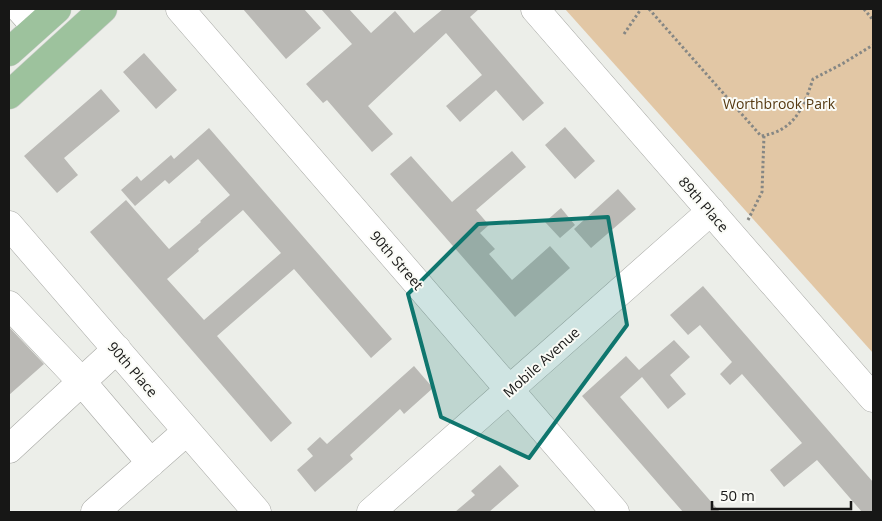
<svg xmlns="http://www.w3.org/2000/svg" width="882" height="521" viewBox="0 0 882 521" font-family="'Open Sans',sans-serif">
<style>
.green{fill:#e2c7a5}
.building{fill:#bab9b5;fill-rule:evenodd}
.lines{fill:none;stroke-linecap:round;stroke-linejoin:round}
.minor-casing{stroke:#a8a9a5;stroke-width:29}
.major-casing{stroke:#ccc;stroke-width:29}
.path{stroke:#868784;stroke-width:3;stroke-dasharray:2.5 2.5;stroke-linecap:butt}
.minor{stroke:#fff;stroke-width:28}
.major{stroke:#9dc29d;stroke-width:28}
.marked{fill:#0f766e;fill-opacity:0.2;stroke:#0f766e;stroke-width:4;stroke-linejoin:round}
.labels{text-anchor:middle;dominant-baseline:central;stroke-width:4;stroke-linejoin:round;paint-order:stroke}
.park-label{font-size:14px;fill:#553911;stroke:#fafbf6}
.street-label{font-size:14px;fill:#171716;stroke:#fafbf6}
</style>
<rect width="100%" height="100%" fill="#eceee9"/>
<path class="green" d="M565 9H873V353Z"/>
<path class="building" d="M243 9H304L321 28 286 59Z
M321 9H349L371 33 395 11 414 33 443 9H479L470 17 544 103 523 121 496 90 460 122 446 106 482 75 446 33 368 106 393 134 372 152 327 100 323 103 306 84 352 44Z
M144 53 177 90 156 109 123 72Z
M101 89 120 111 64 158 78 175 57 193 24 156Z
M565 127 595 161 575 179 545 145Z
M209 128 392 339 371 358 294 269 217 336 292 423 271 442 90 232 126 200 169 249 201 222 200 221 230 195 198 159 169 184 165 180 135 206 121 190 137 176 141 181 171 155 174 159ZM243 210 281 253 204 320 167 279 199 251 198 249Z
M512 151 526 167 476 210 489 225 480 233 495 249 489 254 512 280 550 246 570 268 515 317 390 174 411 156 452 202Z
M618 189 636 209 591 248 574 229Z
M561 208 575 225 560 238 545 222Z
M703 286 873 482V512H862L817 460 784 487 770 470 802 443 742 374 730 385 720 374 732 362 700 325 688 335 670 315Z
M9 327 44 364 9 395Z
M674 340 690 357 670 375 686 394 668 409 642 377 620 397 720 512H683L582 396 626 356 639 370Z
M414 366 433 388 404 414 400 409 350 455 353 459 315 492 297 470 313 456 307 449 320 437 327 444Z
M500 465 519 486 489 512H455L475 495 471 491Z"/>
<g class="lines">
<defs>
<path id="minor" d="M20 9 36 27
M180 9 615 512
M535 9 873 398
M9 225 257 512
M9 305 82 382 151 463
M9 449 117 349
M95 512 187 431
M371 512 711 211"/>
<path id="major" d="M9 52 57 9
M9 95 103 9"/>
</defs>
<use href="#minor" class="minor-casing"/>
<use href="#major" class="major-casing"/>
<path class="path" d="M649 9 761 136C794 131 803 109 813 79L842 64 873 45
M864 9 873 20
M624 34 641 9
M748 220 762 192 764 135"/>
<use href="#minor" class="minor"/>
<use href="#major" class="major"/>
</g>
<path class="marked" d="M608 217 627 325 529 458 441 417 408 294 478 224Z"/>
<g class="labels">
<g class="park-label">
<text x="779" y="103">Worthbrook Park</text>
</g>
<g class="street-label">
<text transform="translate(704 204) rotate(49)">89th Place</text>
<text transform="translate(397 260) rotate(49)">90th Street</text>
<text transform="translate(541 362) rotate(-42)">Mobile Avenue</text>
<text transform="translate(133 369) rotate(49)">90th Place</text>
</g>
</g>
<rect width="882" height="521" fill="none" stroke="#171716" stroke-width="20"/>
<path d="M712 501v8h139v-8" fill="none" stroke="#171716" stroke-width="2.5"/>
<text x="720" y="501" font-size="15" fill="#171716" stroke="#fafbf6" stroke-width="4" paint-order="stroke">50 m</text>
</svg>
